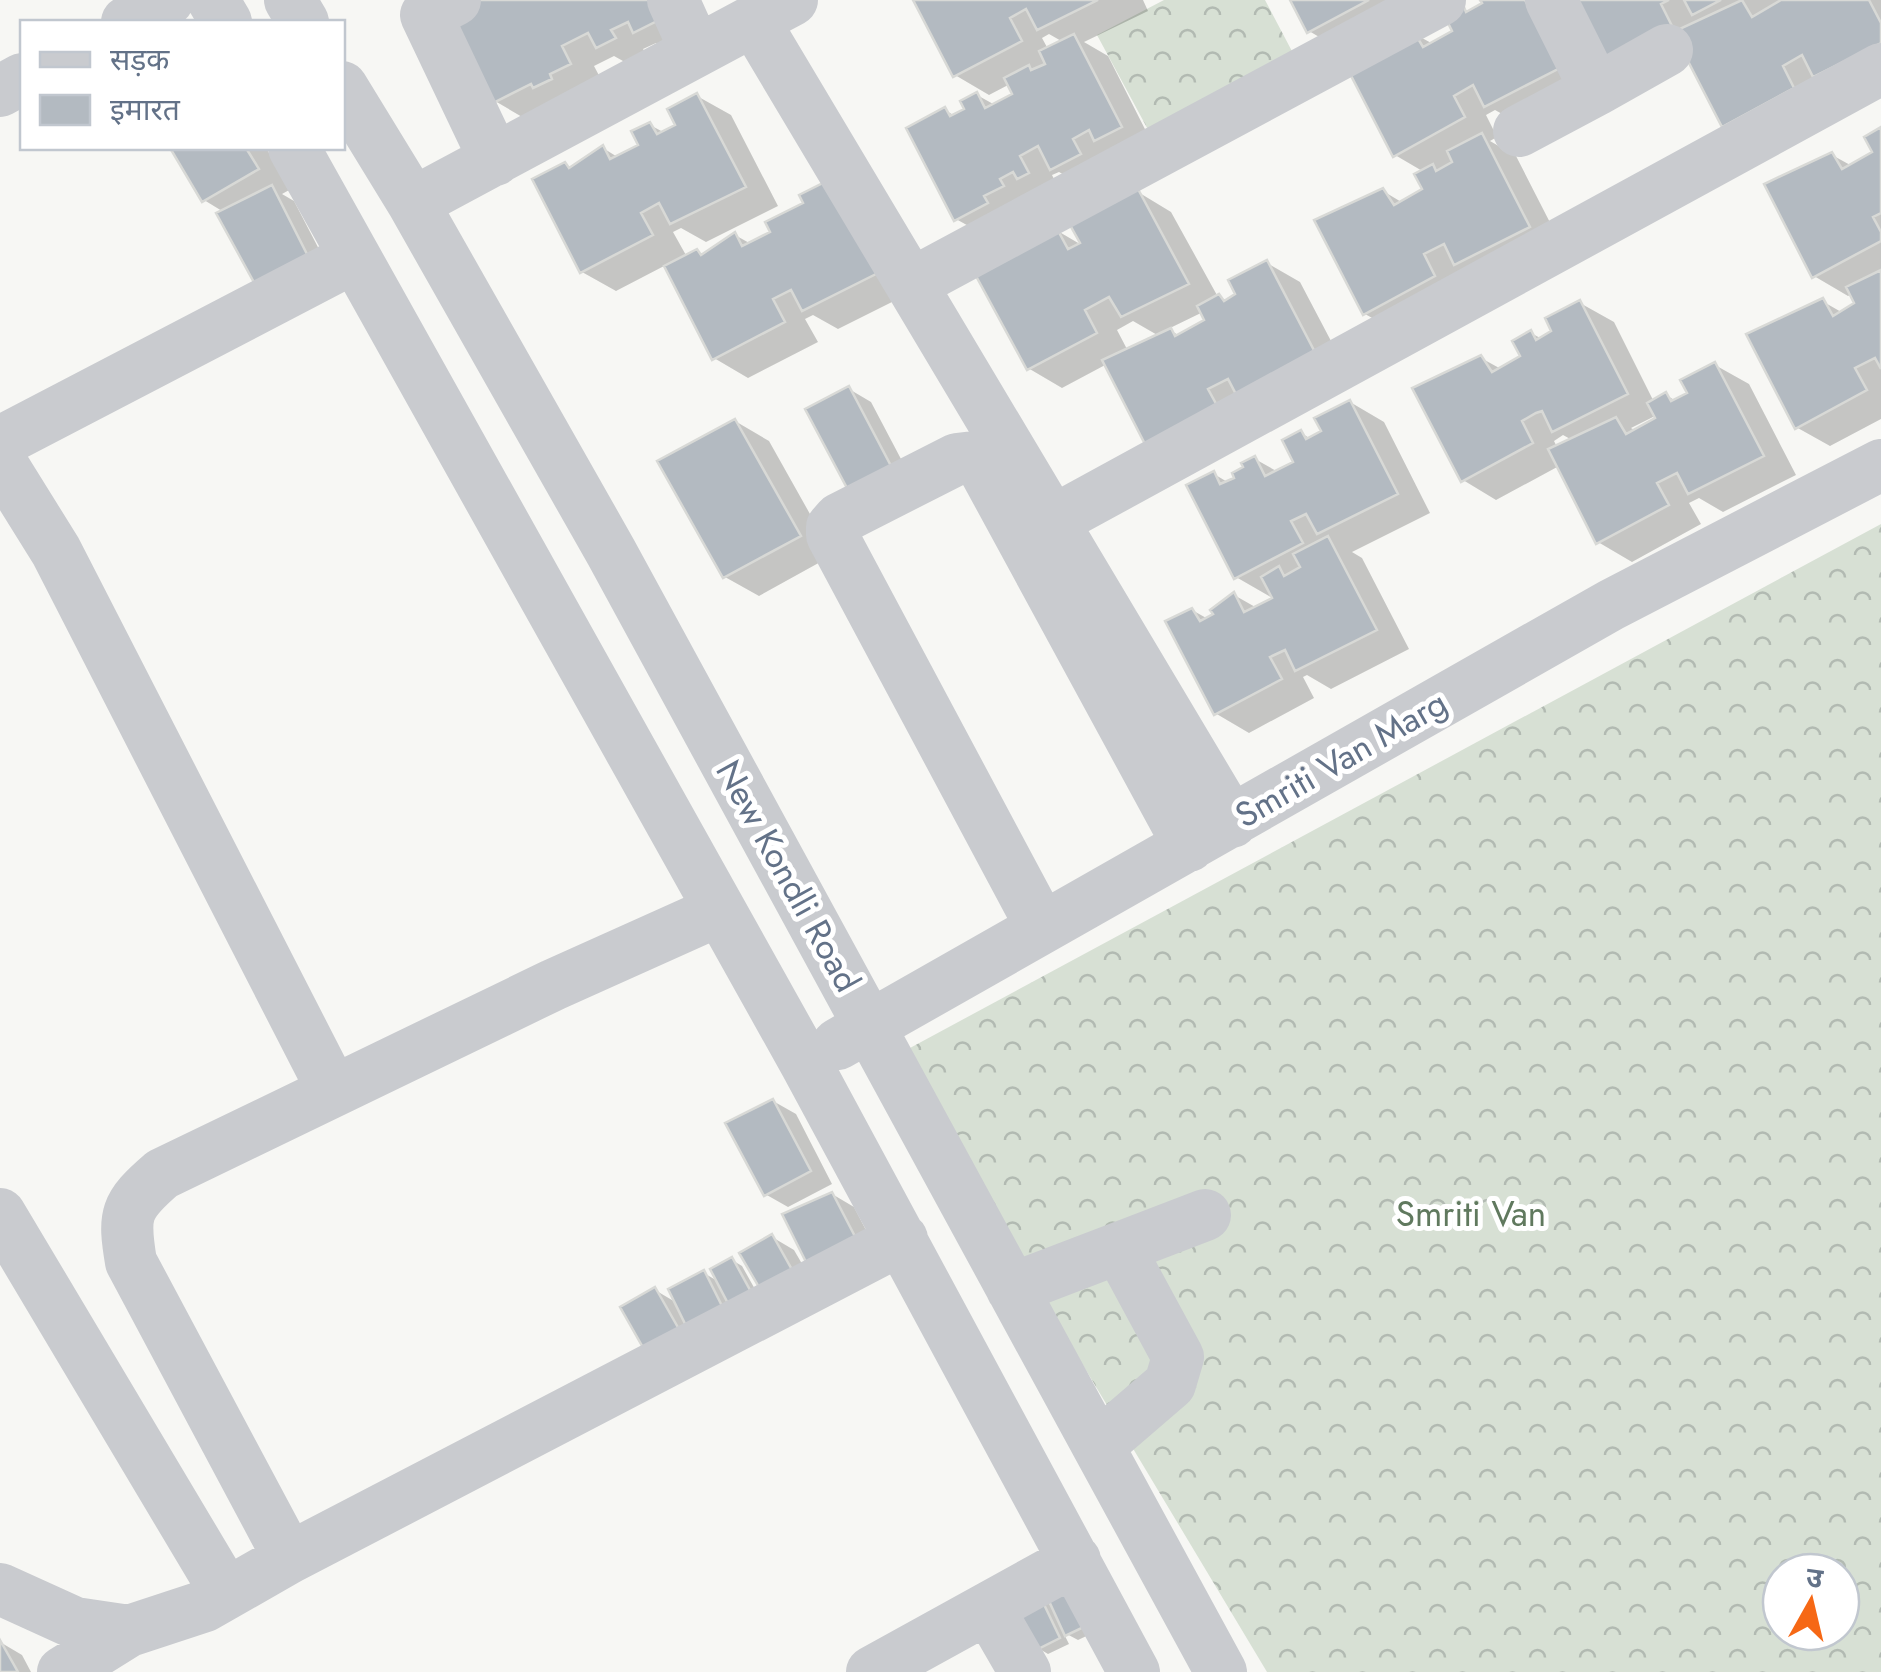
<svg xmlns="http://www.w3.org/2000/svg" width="1881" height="1672" viewBox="0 0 1881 1672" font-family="Jost,'Noto Sans Devanagari',sans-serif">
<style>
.forest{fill:url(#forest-crowns);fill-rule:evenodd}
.shadow{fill:#0003;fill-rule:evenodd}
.building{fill:#b3bac1;stroke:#d8d9d6;stroke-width:2.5}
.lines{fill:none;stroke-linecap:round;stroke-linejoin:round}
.minor{stroke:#c9cbcf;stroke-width:52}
.labels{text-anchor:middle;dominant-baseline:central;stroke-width:10;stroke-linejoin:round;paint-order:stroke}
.street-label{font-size:35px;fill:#637288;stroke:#fff}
.park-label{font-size:35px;fill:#60795e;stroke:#fff}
</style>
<defs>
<pattern id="forest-crowns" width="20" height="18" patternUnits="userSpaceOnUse" patternTransform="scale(2.5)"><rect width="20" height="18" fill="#d7e0d4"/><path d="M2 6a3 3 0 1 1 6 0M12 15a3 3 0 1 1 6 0" fill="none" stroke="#b2bab2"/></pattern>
</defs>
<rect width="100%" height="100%" fill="#f7f7f4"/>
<path class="forest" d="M1164 0H1265L1304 74 1159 150 1097 35Z
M1881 524V1672H1267L897 1055ZM1781 1572H1841V1632H1781Z"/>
<path class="shadow" d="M487 0H681L669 50 656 43 643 49 648 57 632 66 614 56 594 66 603 83 529 121 495 101Z
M916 0H1143L1148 11 1084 42 1108 56 1154 147 1086 187 1059 172 1052 175 1061 193 990 238 956 219 945 110 955 116 967 110 977 95 995 105 1015 95 1010 84 989 95 955 75ZM1049 34 1063 42 1048 49 1042 38Z
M1293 0H1391L1343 51 1309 31Z
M1483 0H1547L1592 88 1520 124 1495 110 1486 115 1497 137 1490 141 1516 156 1562 246 1399 333 1365 314 1383 191 1403 203 1426 190 1424 172 1395 155 1413 33 1433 44 1456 32 1462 8 1470 13 1486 4Z
M1569 0H1881V79L1757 145 1687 55Z
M697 96 731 115 778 206 706 242 681 228 673 232 687 257 697 252 705 256 735 235 751 244 774 233 806 204 910 293 838 329 813 315 805 319 818 342 748 378 714 358 666 265 616 291 582 272 565 165 573 169 603 148 619 158 642 146 650 125 665 133 679 126Z
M1881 130V419L1830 446 1796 427 1822 301 1843 313 1858 304 1852 294 1848 296 1814 276 1832 155 1852 166 1875 153Z
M173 148H266L291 189 282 194 294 201 335 280 204 200Z
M1138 192 1171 212 1218 297 1228 301 1267 263 1300 282 1351 379 1252 430 1107 364 1062 388 1028 368 1056 230 1085 247ZM1203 312 1207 321 1180 336 1168 329ZM1133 321 1159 336 1128 351 1117 330Z
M1580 303 1614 322 1654 402 1666 395 1676 401 1690 394 1715 365 1749 384 1796 475 1723 512 1699 498 1689 503 1701 524 1632 562 1598 542 1559 466 1496 500 1463 480 1481 358 1501 369 1524 357 1531 333 1542 339 1554 332ZM1657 415 1659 419 1636 431 1631 428ZM1563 435 1572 440 1557 447 1554 441Z
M849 389 871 402 911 478 871 499Z
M1350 402 1384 422 1430 513 1352 552 1362 558 1409 649 1331 689 1307 675 1303 677 1314 698 1249 733 1215 713 1192 610 1208 619 1234 595 1257 608 1274 599 1236 577 1214 474 1229 483 1255 459 1278 472 1297 463 1301 433 1311 439 1324 432Z
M735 421 769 441 833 555 759 596 725 577Z
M773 1101 796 1114 832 1184 788 1207 765 1194Z
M832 1194 854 1207 884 1265 838 1290Z
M772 1237 794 1250 816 1288 742 1253Z
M732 1260 742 1266 765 1307 669 1362 655 1290 677 1303 704 1273 719 1282Z
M1040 1599 1054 1607 1097 1631 1078 1640 1063 1632 1069 1644 1048 1654 1038 1648Z
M0 1642 22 1655 31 1672H0Z"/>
<path class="building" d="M470 0H659L667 16 633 33 628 22 611 30 616 38 596 48 588 33 562 46 571 64 550 74 552 79 533 88 531 84 493 103 446 12Z
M913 0H1098L1037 30 1026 9 1010 18 1022 41 953 77Z
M1290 0H1369L1307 33Z
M1480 0H1525L1560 68 1484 107 1473 85 1454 96 1465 117 1393 157 1344 62 1413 30 1423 47 1452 31 1444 15 1463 5 1466 12 1482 3Z
M1566 0H1669L1661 4 1672 26 1600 65Z
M1684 0H1721L1692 15Z
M1742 0 1752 17 1781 0H1869L1881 23V43L1813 77 1802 55 1783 66 1794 88 1722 127 1673 32Z
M1074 34 1122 127 1094 141 1089 130 1073 139 1081 154 1050 170 1038 146 1020 156 1029 173 1017 179 1013 172 1000 179 1004 186 984 196 988 203 954 221 906 128 945 107 950 116 964 109 960 101 977 92 985 108 1012 94 1004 78 1029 65 1031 70 1045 64 1039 51Z
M697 93 746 187 670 224 659 203 641 213 653 235 580 273 532 179 565 162 569 168 603 145 610 159 638 145 631 131 650 122 657 134 675 125 667 109Z
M1881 127V213L1873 217 1881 232V241L1812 278 1764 184 1832 152 1842 169 1872 152 1864 137Z
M1482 133 1530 227 1454 265 1444 244 1424 254 1435 276 1363 315 1314 220 1383 188 1394 205 1422 189 1414 174 1433 164 1436 171 1452 162 1447 151Z
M170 148H246L259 169 202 202Z
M829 180 878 273 802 311 791 290 773 299 785 322 712 360 664 266 697 249 701 255 735 232 742 246 770 232 765 222 803 203 799 195Z
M272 185 314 268 262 297 216 213Z
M1138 189 1189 284 1121 317 1109 297 1085 310 1097 333 1027 370 976 276 1056 227 1068 249 1080 243 1070 225Z
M1267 260 1319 360 1239 400 1228 379 1208 389 1220 411 1148 450 1102 360 1171 328 1175 336 1204 320 1197 306 1219 294 1224 301 1235 294 1228 280Z
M1881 270V369L1875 358 1855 368 1867 390 1795 429 1746 334 1823 298 1833 316 1854 303 1846 287Z
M1580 300 1628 394 1552 432 1542 411 1536 413 1522 421 1533 443 1461 482 1412 388 1481 355 1492 372 1520 356 1512 341 1531 330 1536 340 1551 331 1545 318Z
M1715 362 1764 456 1688 494 1677 473 1657 483 1669 505 1596 544 1548 449 1616 417 1626 434 1655 418 1647 403 1666 392 1671 401 1687 393 1680 380Z
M849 386 891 466 847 488 805 409Z
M1350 400 1398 494 1317 534 1306 514 1291 521 1303 543 1234 579 1186 485 1214 471 1220 484 1234 478 1232 473 1243 467 1241 463 1255 456 1265 476 1293 462 1282 440 1301 430 1306 439 1321 431 1314 418Z
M735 419 801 536 723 578 657 461Z
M1328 536 1377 630 1295 671 1285 650 1270 657 1282 679 1214 715 1165 621 1192 608 1200 621 1213 614 1210 610 1234 592 1244 612 1272 598 1261 577 1279 566 1284 576 1300 567 1293 554Z
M773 1099 811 1171 764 1196 725 1123Z
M832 1192 863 1252 814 1278 782 1214Z
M772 1234 795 1275 763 1294 739 1253Z
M732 1257 756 1301 733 1313 710 1269Z
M704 1270 728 1318 691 1336 668 1289Z
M655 1287 680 1331 645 1351 620 1307Z
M1065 1577 1088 1625 1065 1636 1043 1588Z
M1040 1596 1060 1638 1036 1650 1016 1607Z
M0 1640 18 1672H0Z"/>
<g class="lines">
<path class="minor" d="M213 0 226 22
M290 0 303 22
M455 0 426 15 495 160
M673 0 696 51
M1551 0 1596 90 1667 50
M754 21 1232 822
M127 22 168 0
M342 87 413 203 611 552 1221 1672
M0 91 22 79
M1519 131 1596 90
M294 148 806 1064 1134 1672
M413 203 792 0
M911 284 1440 0
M0 442 355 257
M0 461 56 551 333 1091
M1053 521 1881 69
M1042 928 832 535V527L839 519 957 459 974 457 983 467 1189 846
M838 1044 1611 605 1881 465
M0 1214 226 1593
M1119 1248 1205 1215
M1012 1289 1119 1248 1178 1357 1170 1384 1098 1446
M289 1558 131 1262C123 1214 125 1206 162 1174L553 985 720 910
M0 1589 75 1623 129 1631 205 1606 289 1558 902 1239
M988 1608 1025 1672
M63 1672 129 1631
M872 1672 1075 1560"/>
</g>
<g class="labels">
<g class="street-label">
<text transform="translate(1341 759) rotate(-30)">Smriti Van Marg</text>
<text transform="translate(788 876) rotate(61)">New Kondli Road</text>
</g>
<g class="park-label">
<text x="1471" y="1214">Smriti Van</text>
</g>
</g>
<rect x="20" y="20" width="325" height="130" fill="#ffffff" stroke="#c1c7cf" stroke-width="2.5"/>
<rect x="40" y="52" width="50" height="15" fill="#c9cbcf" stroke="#c1c7cf" stroke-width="2.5"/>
<text x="110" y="70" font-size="30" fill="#637288">सड़क</text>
<rect x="40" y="95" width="50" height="30" fill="#b3bac1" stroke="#c1c7cf" stroke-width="2.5"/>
<text x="110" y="120" font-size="30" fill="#637288">इमारत</text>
<g transform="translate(1811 1602) rotate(8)"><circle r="48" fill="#ffffff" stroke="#c1c7cf" stroke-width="2.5"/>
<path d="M0-8L18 38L0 25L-18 38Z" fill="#f66815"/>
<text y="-15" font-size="28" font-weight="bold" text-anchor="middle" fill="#637288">उ</text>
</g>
</svg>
